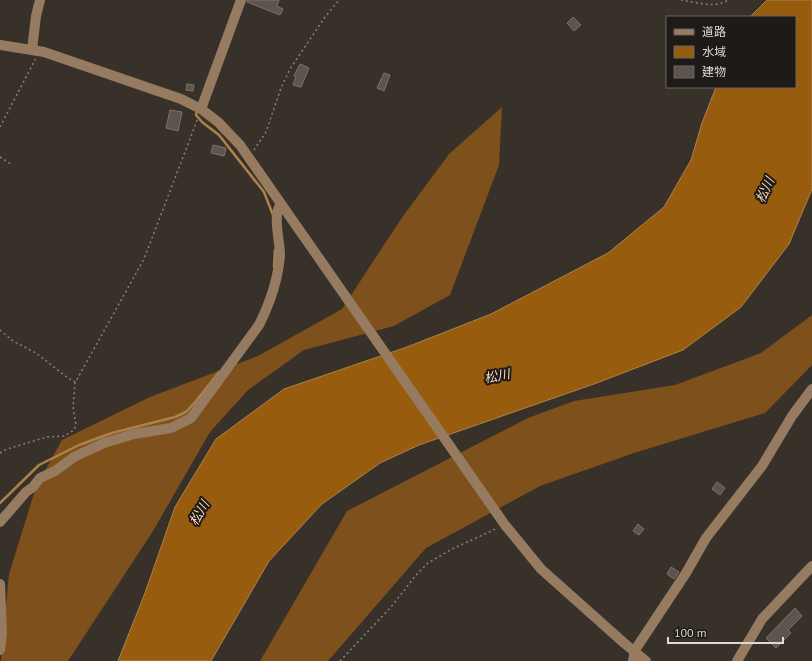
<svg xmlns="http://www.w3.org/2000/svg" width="812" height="661" viewBox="0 0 812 661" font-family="'PT Sans','Noto Sans JP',sans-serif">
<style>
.forest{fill:#7e501b}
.water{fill:#985c0e;stroke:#ad824a}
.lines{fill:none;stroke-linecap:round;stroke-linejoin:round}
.stream{stroke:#ad824a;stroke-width:2.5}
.building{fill:#5c544d;stroke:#7c736c}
.path{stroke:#87817b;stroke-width:1.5;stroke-dasharray:2 3;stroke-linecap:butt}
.minor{stroke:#977b61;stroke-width:10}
.labels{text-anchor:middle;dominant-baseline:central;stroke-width:4;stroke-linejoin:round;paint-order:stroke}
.water-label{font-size:13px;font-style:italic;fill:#ffdcbc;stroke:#1d1a17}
</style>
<rect width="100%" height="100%" fill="#38312a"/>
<path class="forest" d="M502 107 499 165 450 295 394 326 304 350 248 390 210 432 153 531 68 661H1L9 574 36 487 62 440 150 397 258 356 342 309 401 219 449 154Z
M812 315V365L765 413 634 453 540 486 426 548 328 661H260L347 511 528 418 574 401 675 385 761 353Z"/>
<path class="water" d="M767 0H812V189L789 244 741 307 683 350 594 384 419 445 380 463 322 504 269 561 211 661H118L145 593 175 507 216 439 284 389 407 347 491 314 608 253 664 207 691 160 702 123 716 87H795V17H750Z"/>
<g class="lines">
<path class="stream" d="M197 110 196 115 202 122 219 135 264 192 273 215
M274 267 275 250
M0 503 39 465 79 445 112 433 175 417 186 412 196 401 219 372"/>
</g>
<path class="building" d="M247 0H279L277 6 283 9 280 15 247 2Z
M573 17 581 25 574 31 567 23Z
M300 64 309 68 301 87 293 85 296 77 294 76Z
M384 73 390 75 384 91 377 88Z
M187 84 194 85 193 91 186 90Z
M170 110 182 112 178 131 166 128Z
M213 145 226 148 224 156 211 153Z
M717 482 725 488 720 495 712 489Z
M638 524 644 529 639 535 633 531Z
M671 567 679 572 674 579 667 574Z
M795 608 802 616 788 630 791 633 776 648 766 638Z"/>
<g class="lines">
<path class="path" d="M681 0C695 2 715 9 728 0
M0 127 36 58
M254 150 266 132 281 88 290 69 325 17 339 0
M0 157 11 164
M0 330 13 341 36 353 68 378 75 382
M0 453 7 449 47 437 64 436 74 430 76 425 73 407 75 383 144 259 198 118
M340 661 391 607 417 574 428 563 452 549 498 528"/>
<path class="minor" d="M0 45 44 52 181 99 201 109 218 122 240 145 505 525 541 569 624 643 646 661
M32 50 36 16 40 0
M201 109 241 0
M0 522 26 492 33 487 40 478 55 471 74 457 104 443 134 434 171 428 191 418 259 325C270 303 278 280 280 255 280 241 272 214 281 204
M0 584 2 633 0 650
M633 661 635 650 686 573 706 538 762 466 792 416 812 389
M737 661 762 619 812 566"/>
</g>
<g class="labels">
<g class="water-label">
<text transform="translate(765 190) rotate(-65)">松川</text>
<text transform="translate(497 376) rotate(-11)">松川</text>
<text transform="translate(199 513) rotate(-60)">松川</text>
</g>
</g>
<rect x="666" y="16" width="130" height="72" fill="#1d1a17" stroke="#6b6763"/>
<rect x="674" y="29" width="20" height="6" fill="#977b61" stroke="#6b6763"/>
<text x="702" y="36" font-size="12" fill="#dfdad5">道路</text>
<rect x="674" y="46" width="20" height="12" fill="#985c0e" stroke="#6b6763"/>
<text x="702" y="56" font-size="12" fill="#dfdad5">水域</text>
<rect x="674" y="66" width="20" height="12" fill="#5c544d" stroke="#6b6763"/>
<text x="702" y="76" font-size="12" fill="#dfdad5">建物</text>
<path d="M668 637v6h115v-6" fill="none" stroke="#dfdad5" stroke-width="2"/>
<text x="674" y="637" font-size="12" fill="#dfdad5" stroke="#1d1a17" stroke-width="3" paint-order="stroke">100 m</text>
</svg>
